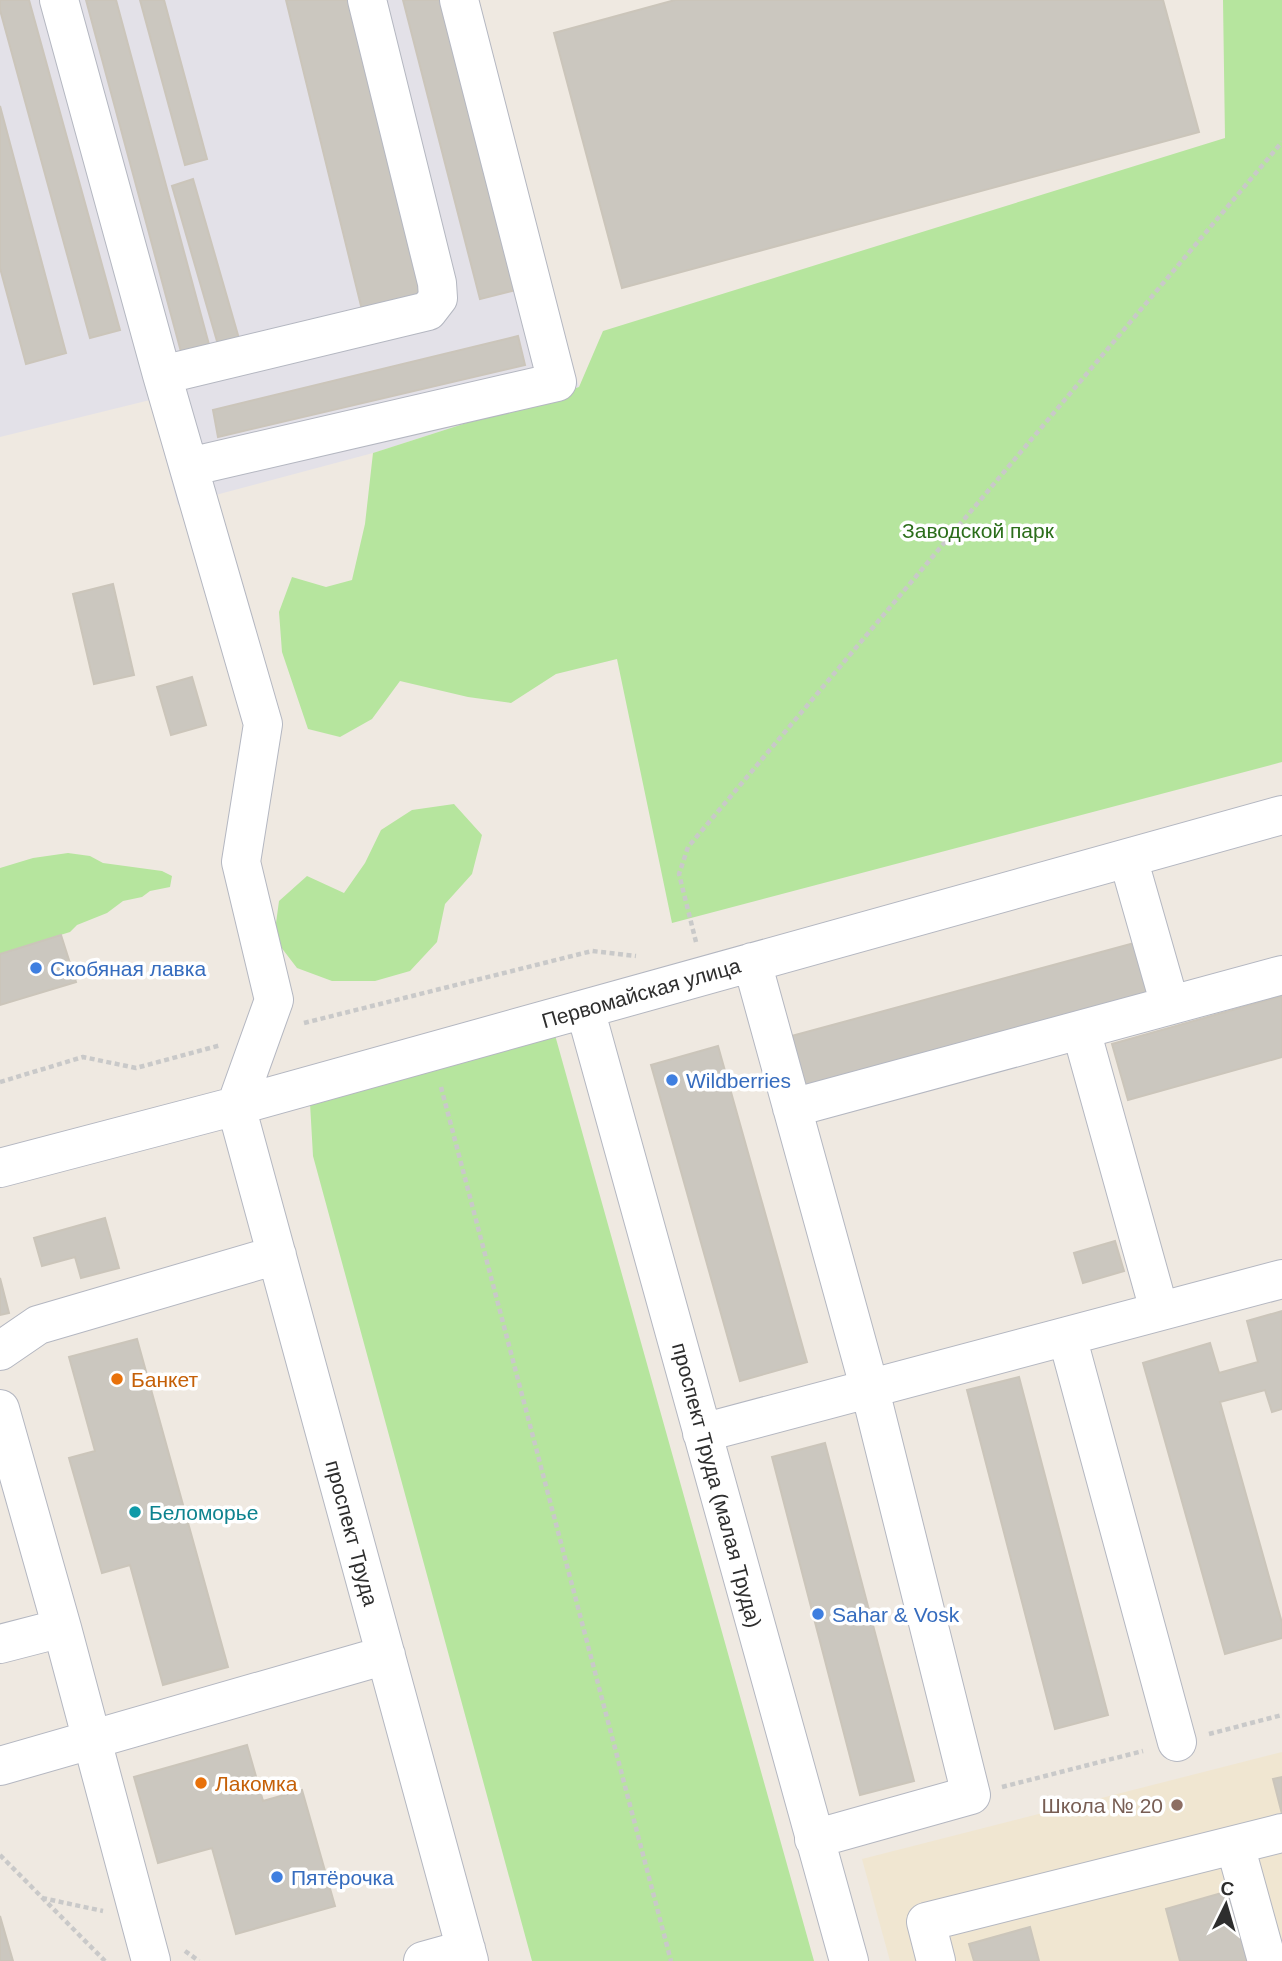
<svg xmlns="http://www.w3.org/2000/svg" width="1282" height="1961" viewBox="0 0 1282 1961" font-family="Helvetica,sans-serif">
<style>
.industrial{fill:#e3e1e8}
.education{fill:#f0e6d1}
.green{fill:#b6e59e}
.building{fill:#cbc7bf;stroke:#cbc5ba;stroke-width:2}
.lines{fill:none;stroke-linecap:round;stroke-linejoin:round}
.minor-casing{stroke:#b4b7c1;stroke-width:40}
.path{stroke:#c9c9c9;stroke-width:4.5;stroke-dasharray:5 3.5;stroke-linecap:butt}
.minor{stroke:#fff;stroke-width:38}
.shop-dot{fill:#3f7fe0;stroke:#fff;stroke-width:2.5}
.food-dot{fill:#e8710a;stroke:#fff;stroke-width:2.5}
.culture-dot{fill:#0f9aa8;stroke:#fff;stroke-width:2.5}
.education-dot{fill:#8d6e63;stroke:#fff;stroke-width:2.5}
.labels{text-anchor:middle;dominant-baseline:central;stroke-width:7;stroke-linejoin:round;paint-order:stroke}
.park-label{font-size:21px;fill:#2c6e1b;stroke:#fff}
.shop-label{font-size:21px;fill:#366cbe;stroke:#fff;text-anchor:start}
.street-label{font-size:21px;fill:#2e2e2e;stroke:#fff}
.food-label{font-size:21px;fill:#c56008;stroke:#fff;text-anchor:start}
.culture-label{font-size:21px;fill:#0d838f;stroke:#fff;text-anchor:start}
.education-label{font-size:21px;fill:#785e54;stroke:#fff;text-anchor:end}
</style>
<rect width="100%" height="100%" fill="#efe9e1"/>
<path class="industrial" d="M0 0H476L554 304 579 387 373 453 178 505 150 400 0 437Z"/>
<path class="education" d="M1282 1752V1961H890L862 1859Z"/>
<path class="green" d="M1223 0H1282V762L672 923 617 659 556 674 511 703 468 697 400 681 372 719 340 737 308 729 282 652 279 612 292 577 326 587 352 580 365 524 373 453 579 387 603 331 1225 138Z
M454 804 482 835 472 874 445 904 437 942 410 971 375 981H332L297 968 274 938 279 901 307 876 344 893 365 863 381 830 412 810Z
M68 853 90 856 103 863 162 871 172 876 170 887 150 891 142 897 123 901 107 913 77 925 70 932 0 954V868L33 858Z
M555 1035 814 1961H532L313 1156 310 1103Z"/>
<path class="building" d="M0 0H29L120 330 90 338 0 10Z
M86 0H116L211 352 183 359Z
M140 0H164L207 159 185 165Z
M286 0H352L426 303 364 318Z
M403 0H441L516 290 480 299Z
M675 0H1163L1199 132 622 288 554 33Z
M0 106 66 353 26 364 0 268Z
M193 179 240 342 219 348 172 186Z
M518 336 525 365 218 437 213 410Z
M113 584 134 675 94 684 73 594Z
M192 677 206 725 171 735 157 687Z
M61 935 76 982 0 1005V954Z
M1138 942 1154 1002 805 1096 788 1037Z
M1282 996V1057L1128 1100 1112 1044Z
M718 1046 807 1362 740 1381 651 1065Z
M105 1218 119 1268 81 1278 75 1257 42 1266 34 1238Z
M1115 1241 1124 1271 1083 1283 1074 1253Z
M0 1278 9 1313 0 1315Z
M1282 1311V1409L1272 1412 1265 1390 1220 1402 1282 1623V1638L1225 1654 1143 1363 1210 1343 1219 1373 1258 1362 1247 1321Z
M137 1339 228 1667 163 1685 130 1565 102 1573 69 1458 95 1451 69 1357Z
M1019 1377 1108 1715 1055 1729 967 1390Z
M825 1443 914 1781 860 1795 772 1457Z
M247 1745 263 1801 302 1790 335 1906 236 1934 212 1848 158 1863 134 1777Z
M1282 1777V1814L1273 1779Z
M1232 1890 1251 1961H1180L1166 1909Z
M0 1916 13 1961H0Z
M1030 1927 1039 1961H974L969 1944Z"/>
<g class="lines">
<defs>
<path id="minor" d="M59 0 162 375
M189 467 557 382 459 0
M1128 858 1170 1005
M752 962 870 1390 971 1795 814 1839
M585 1009 849 1961
M1081 1030 1159 1310
M236 1106 274 1000 241 862 263 724 162 375 428 311 438 298 437 283 367 0
M236 1106 469 1961
M792 1108 1282 975
M0 1168 236 1106 1282 815
M1067 1336 1177 1742
M0 1351 38 1325 277 1255
M0 1409 62 1628
M702 1433 1282 1279
M0 1644 62 1628 151 1961
M0 1766 386 1655
M1235 1845 1267 1961
M423 1961 466 1949
M936 1961 926 1922 1282 1833"/>
</defs>
<use href="#minor" class="minor-casing"/>
<path class="path" d="M696 942 679 874 688 847 1282 142
M304 1023 592 951 636 956
M0 1082 83 1057 136 1068 221 1045
M441 1087 671 1961
M1209 1734 1282 1715
M1002 1787 1143 1751
M0 1855 105 1961
M42 1898 103 1911
M185 1951 199 1961"/>
<use href="#minor" class="minor"/>
</g>
<g class="shop-dot">
<circle cx="36" cy="968" r="7"/>
<circle cx="672" cy="1080" r="7"/>
<circle cx="818" cy="1614" r="7"/>
<circle cx="277" cy="1877" r="7"/>
</g>
<g class="food-dot">
<circle cx="117" cy="1379" r="7"/>
<circle cx="201" cy="1783" r="7"/>
</g>
<circle class="culture-dot" cx="135" cy="1512" r="7"/>
<circle class="education-dot" cx="1177" cy="1805" r="7"/>
<g class="labels">
<g class="park-label">
<text x="978" y="530">Заводской парк</text>
</g>
<g class="shop-label">
<text x="50" y="968">Скобяная лавка</text>
<text x="686" y="1080">Wildberries</text>
<text x="832" y="1614">Sahar &amp; Vosk</text>
<text x="291" y="1877">Пятёрочка</text>
</g>
<g class="street-label">
<text transform="translate(641 993) rotate(-16)">Первомайская улица</text>
<text transform="translate(717 1485) rotate(75)">проспект Труда (малая Труда)</text>
<text transform="translate(352 1533) rotate(75)">проспект Труда</text>
</g>
<g class="food-label">
<text x="131" y="1379">Банкет</text>
<text x="215" y="1783">Лакомка</text>
</g>
<g class="culture-label">
<text x="149" y="1512">Беломорье</text>
</g>
<g class="education-label">
<text x="1163" y="1805">Школа № 20</text>
</g>
</g>
<g transform="translate(1226 1905) rotate(5)" stroke="#ffffff" stroke-width="5" paint-order="stroke">
<path d="M0-5L12 26L0 18L-12 26Z" fill="#2e2e2e"/>
<text y="-10" font-size="19" font-weight="bold" text-anchor="middle" fill="#2e2e2e">С</text>
</g>
</svg>
